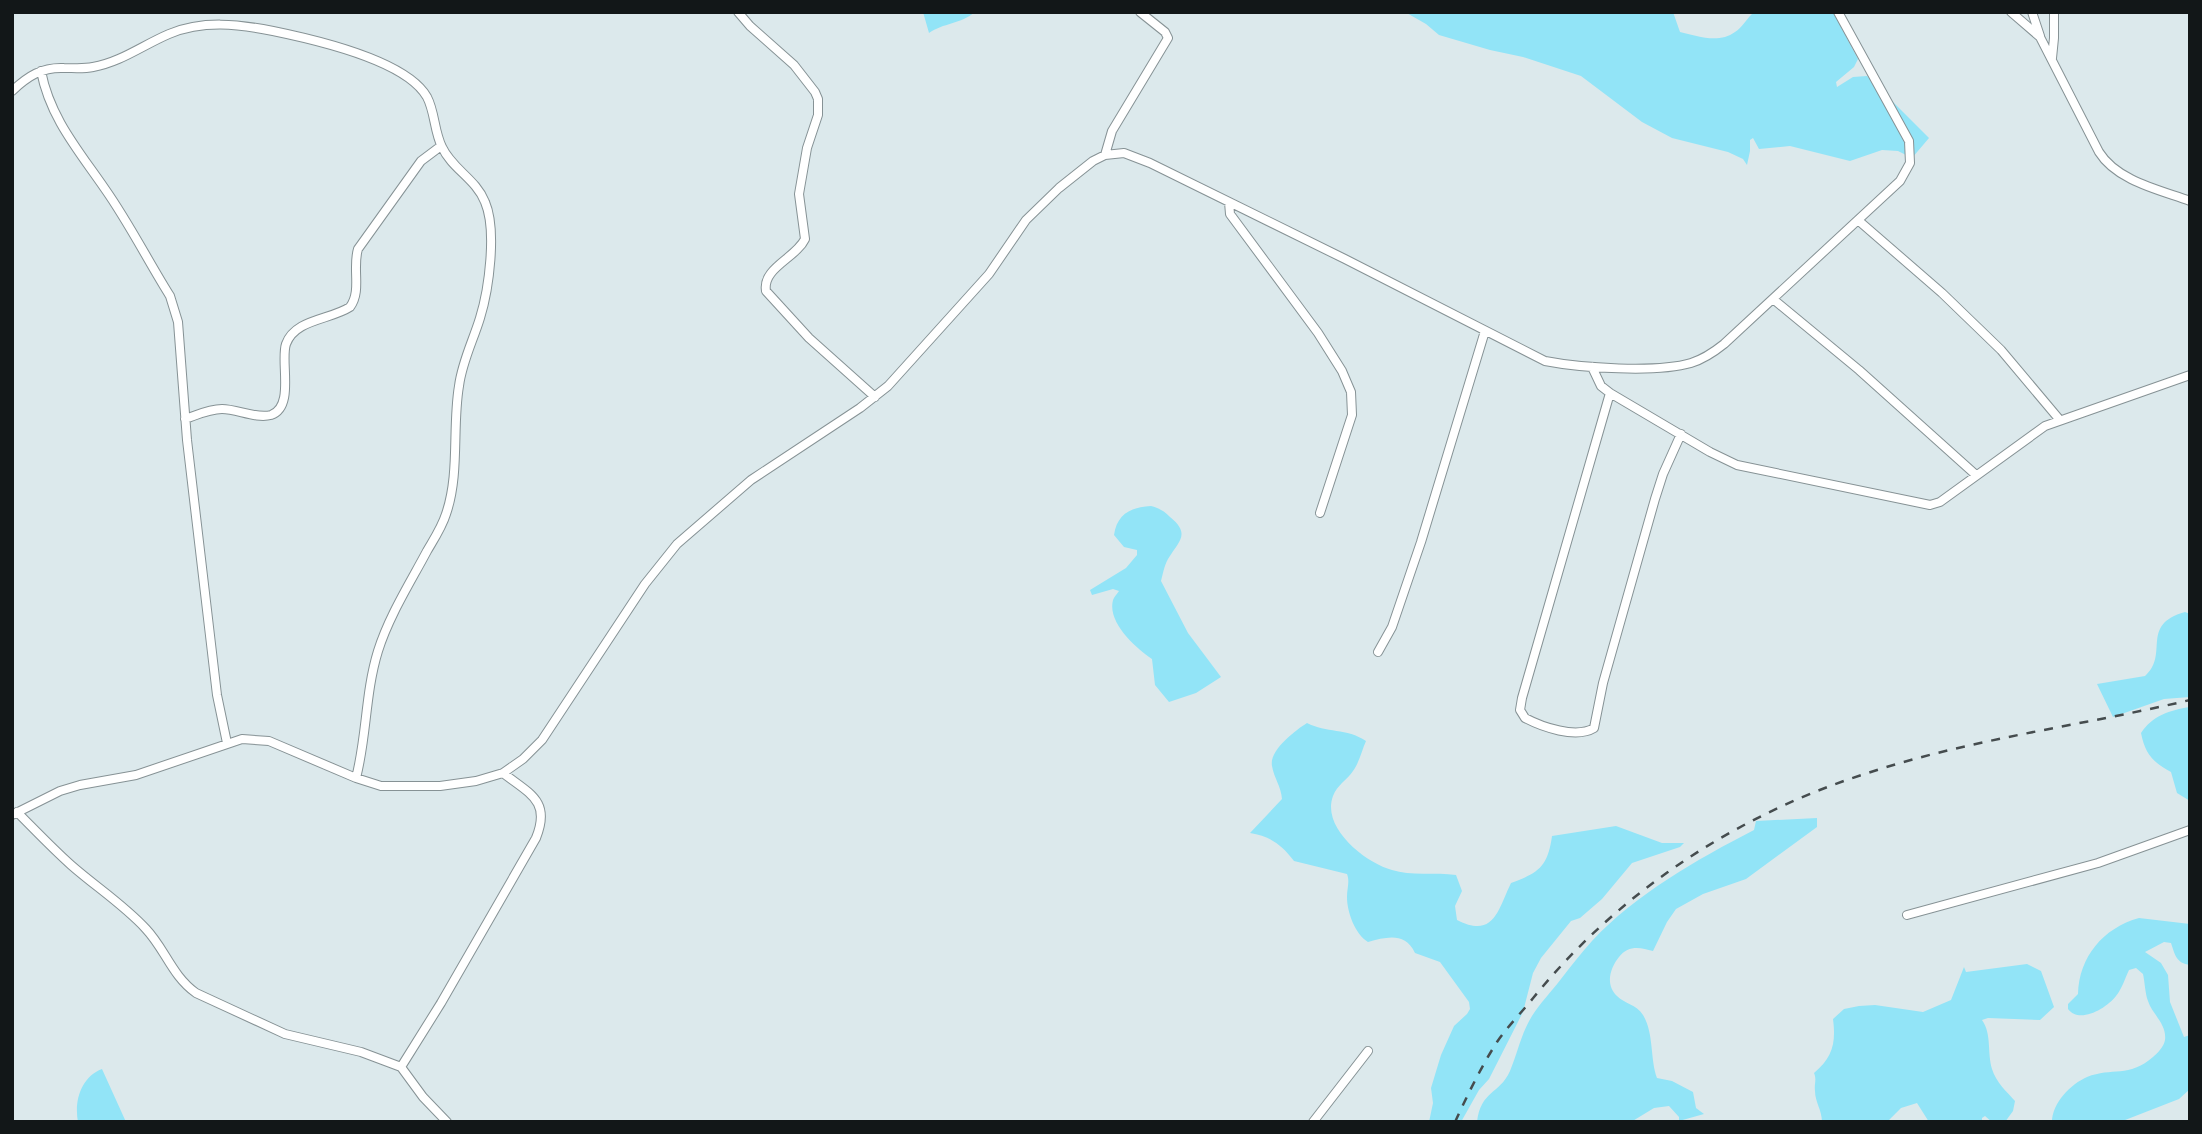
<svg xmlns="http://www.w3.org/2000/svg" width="2202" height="1134" viewBox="0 0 2202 1134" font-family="'Fira Sans',sans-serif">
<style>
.green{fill:#92e4f7}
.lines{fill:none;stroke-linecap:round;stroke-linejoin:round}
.street-casing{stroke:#869295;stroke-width:10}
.street{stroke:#fff;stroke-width:8}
.rail{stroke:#454c4e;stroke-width:2.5;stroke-dasharray:9 9;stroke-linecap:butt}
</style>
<rect width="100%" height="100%" fill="#dce9ec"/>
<path class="green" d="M923 12H975C961 24 943 23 929 33Z
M1405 12H1673L1680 32C1697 36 1719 44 1735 32 1742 28 1747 18 1754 12H1833L1858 59 1854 67 1836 82 1837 87 1853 77 1867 76 1929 138 1912 158 1898 151 1882 150 1850 161 1790 146 1759 149 1753 138 1750 140V151L1747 165 1743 159 1728 152 1672 138 1642 122 1581 76 1523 57 1490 50 1439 35 1426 24Z
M1151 506C1159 508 1164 511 1170 517 1191 534 1179 541 1168 559 1164 566 1163 574 1161 581L1188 633 1221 677 1196 693 1169 702 1155 685 1152 659C1136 648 1107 623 1113 600 1114 597 1117 594 1119 591L1113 589 1092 595 1090 590 1126 568 1137 555V550L1124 547 1114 535C1117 514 1131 507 1151 506Z
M2185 612 2190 614V697L2164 699 2113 717 2097 684 2145 676C2170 654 2139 625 2185 612Z
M2190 707V801L2177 793 2171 772C2152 762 2145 753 2141 733 2152 716 2170 710 2190 707Z
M1307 723C1326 733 1347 728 1366 741 1362 750 1359 763 1353 771 1347 780 1337 785 1333 796 1321 828 1366 863 1392 870 1410 876 1436 872 1456 875L1462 891 1455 906 1457 920C1494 939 1498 910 1511 883 1539 873 1548 866 1552 836L1616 826 1662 843H1684L1680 847 1632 863 1602 899 1580 918 1571 921 1541 958 1533 973 1523 1012 1489 1079 1479 1090 1461 1122H1429L1433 1103 1431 1088 1441 1055 1454 1026 1467 1014 1470 1009 1469 1002 1440 962 1415 953C1405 932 1387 937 1368 942 1355 934 1347 912 1347 897 1347 888 1350 882 1347 874L1294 861C1282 845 1270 836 1250 833L1282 799C1281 786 1274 778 1272 766 1269 750 1296 730 1307 723Z
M1817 818V827L1746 879 1703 894 1676 909 1667 922 1653 951C1640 947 1628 945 1619 957 1610 968 1605 985 1617 996 1625 1004 1636 1004 1643 1015 1654 1033 1650 1059 1657 1078L1672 1081 1693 1092 1696 1108 1704 1114 1679 1121V1117L1669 1106 1654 1108 1631 1122H1477C1481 1090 1499 1095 1510 1071 1518 1052 1521 1034 1532 1016 1540 1003 1552 991 1561 979 1571 966 1581 953 1592 941 1636 894 1696 860 1754 830L1756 821Z
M2139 918 2190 924V965C2176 963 2175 955 2171 943L2164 942 2145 952 2161 963 2168 975 2170 1002 2184 1037 2190 1035V1089L2179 1099 2120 1122H2052C2052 1103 2071 1084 2087 1077 2112 1067 2129 1078 2153 1057 2158 1053 2164 1046 2165 1040 2167 1024 2152 1014 2148 1001 2145 993 2145 983 2143 974L2136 968 2129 970C2125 978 2122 989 2116 996 2106 1009 2079 1024 2068 1009V1004L2078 994C2079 957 2103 928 2139 918Z
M2027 964 2041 971 2054 1007 2040 1020 1988 1018 1982 1020C1992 1034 1987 1052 1992 1069 1996 1082 2006 1091 2015 1101L2013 1111 2005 1122H1992L1985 1116 1982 1118V1122H1929L1917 1103 1901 1108 1887 1122H1822C1822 1110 1815 1102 1815 1091 1814 1083 1817 1080 1814 1073 1833 1057 1836 1043 1833 1019L1844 1009 1859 1006 1875 1005 1923 1012 1951 1000 1964 967 1966 972Z
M102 1069 126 1122H78C74 1101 81 1077 102 1069Z"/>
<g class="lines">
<defs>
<path id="street" d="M738 12 750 26 794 65 815 92 818 99V115L807 148 799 194 805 239C796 258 762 268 766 291L809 338 875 397
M2011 12 2040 37 2099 152C2117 181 2160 190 2190 201
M2032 12 2040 36
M2052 58 2054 38V12
M41 71C50 118 79 151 105 189 129 223 148 261 170 296L178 322 187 440 217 695 227 743
M12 91C28 76 42 67 64 68 74 68 84 69 93 67 121 62 143 45 169 34 203 20 238 24 273 31 312 39 406 60 427 97 435 112 434 131 442 147 452 169 476 179 485 202 497 230 489 289 480 318 473 341 462 362 459 386 452 427 460 474 446 514 442 527 434 539 427 551 410 583 389 616 378 651 365 693 367 736 356 778
M1105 155 1112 131 1168 38 1165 32 1140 12
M1229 202 1230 214 1318 333 1342 371 1351 392 1352 415 1320 513
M1859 221 1942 293 2001 350 2059 419
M1773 299 1859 370 1976 475
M1592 367 1601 386 1610 393 1710 452 1737 465 1930 505 1940 502 2045 426 2190 375
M1610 393 1522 698 1520 710 1525 718C1542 727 1576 739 1594 728L1603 683 1655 499 1663 474 1681 434
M185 419C197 415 209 409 222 409 237 409 256 419 271 415 295 407 280 361 286 344 295 319 330 320 350 307 362 291 352 268 358 249L421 161 441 146
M1378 652 1392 627 1421 542 1485 331
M17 812C35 830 52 848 71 865 96 887 124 905 146 929 165 949 172 976 196 993L285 1034 361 1052 401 1067 423 1097 447 1122
M12 815 60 791 80 785 136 775 242 739 269 741 356 778 381 786H440L476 781 503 773 523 759 542 740 645 584 677 544 751 480 860 408 888 386 989 274 1026 220 1059 188 1093 161 1105 155 1124 153 1150 163 1345 259 1545 361C1581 368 1657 373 1691 363 1704 359 1714 352 1724 344L1900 181 1910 163 1909 141 1838 12
M1907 915 2098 863 2190 830
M401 1067 441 1003 536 838C551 801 530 794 503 773
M1313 1122 1368 1051"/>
</defs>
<use href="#street" class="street-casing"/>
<use href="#street" class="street"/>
<path class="rail" d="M1455 1122C1468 1094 1481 1067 1497 1042 1508 1026 1522 1012 1534 997 1622 889 1741 812 1874 771 1976 738 2085 725 2190 700"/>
</g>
<rect width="2202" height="1134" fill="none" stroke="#121718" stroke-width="28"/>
</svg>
